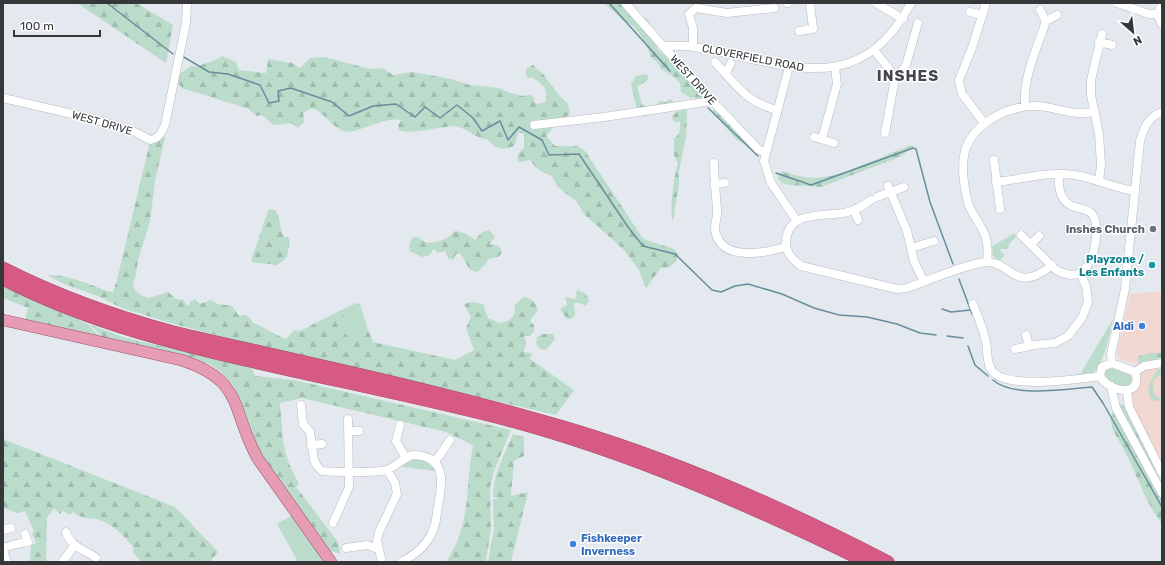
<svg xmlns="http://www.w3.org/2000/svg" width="1165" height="565" viewBox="0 0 1165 565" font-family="Rubik,sans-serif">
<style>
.commercial{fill:#f1d7d2}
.grass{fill:#bbdccb}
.forest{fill:url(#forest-firs)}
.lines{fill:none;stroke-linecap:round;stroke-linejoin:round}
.stream{stroke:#688e9e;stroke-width:1.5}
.minor-casing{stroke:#b7bbc2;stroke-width:9}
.major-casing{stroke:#9e4e69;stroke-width:12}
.highway-casing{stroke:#9e4e69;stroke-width:13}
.minor{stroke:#fff;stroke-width:8}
.major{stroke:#e69cb5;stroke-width:11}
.highway{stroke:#d65a83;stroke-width:12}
.worship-dot{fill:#6b7280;stroke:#fff;stroke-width:1.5}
.culture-dot{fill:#0f9aa8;stroke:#fff;stroke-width:1.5}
.shop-dot{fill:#3f7fe0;stroke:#fff;stroke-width:1.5}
.labels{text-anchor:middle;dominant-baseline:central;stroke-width:3;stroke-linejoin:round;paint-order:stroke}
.street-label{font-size:11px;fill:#353739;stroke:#fff}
.worship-label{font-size:11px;font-weight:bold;fill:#5b616d;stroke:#fff;text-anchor:end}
.culture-label{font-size:11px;font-weight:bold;fill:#0d838f;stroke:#fff;text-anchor:end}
.shop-label{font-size:11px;font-weight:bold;fill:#366cbe;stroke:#fff;text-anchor:end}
.district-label{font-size:15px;font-weight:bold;letter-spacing:1px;fill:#43464c;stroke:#fff}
</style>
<defs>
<pattern id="forest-firs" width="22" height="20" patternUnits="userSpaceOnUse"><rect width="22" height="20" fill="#bbdccb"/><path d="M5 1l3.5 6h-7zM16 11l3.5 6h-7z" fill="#a1bdaf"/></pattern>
</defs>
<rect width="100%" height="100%" fill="#e4e8ef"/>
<path class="commercial" d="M1162 291V467L1129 399 1138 378 1134 363 1123 361 1118 356 1117 351 1130 294Z"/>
<path class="grass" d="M1015 233 1016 237 1009 244 1008 249H1001L1000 251 1005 255 1000 260C991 257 993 255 992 246Z
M357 303 360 304 368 330 362 339C353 341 347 336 341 330L345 313 341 310Z
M1113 319C1110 332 1104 369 1090 374 1084 375 1077 376 1071 376L1081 373Z
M1162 367 1161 374 1153 381 1154 394 1161 400 1153 401C1143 392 1152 373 1162 367Z
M1111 368 1130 375 1132 379 1130 385C1122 388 1108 383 1105 374L1106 371Z
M413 460C423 459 430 462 435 471L403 467 402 466Z
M293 515 326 562H298L277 524Z"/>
<path class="forest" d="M77 3H136L173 25 166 63Z
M604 3H623L648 20 658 50 678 66 679 70 686 75V78H695L698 95 704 96 705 99 695 100V97L691 98 681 92 680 83 673 76 661 69 658 63 651 57 643 39 633 26 624 21Z
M222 56 236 62 239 70 266 73 268 59 292 63 300 68 310 58 324 57 370 69 383 68 393 75 412 72 451 79 470 85 500 88 507 92 522 96 531 95 534 98V102L538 104 545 102C549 90 544 85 533 78H529L526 76V69L533 65 543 74 559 95 568 104 570 114 555 125 546 136 555 146H577L585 151 642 237 646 240 674 249 678 255 676 262 670 267 661 268 646 288 639 270 624 250 585 215 577 202 558 187 552 176C542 172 536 169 530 160L519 162 517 160 518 154 524 148V133H518L515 145C504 152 495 149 487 139 476 139 464 126 453 126 440 127 410 135 399 130L398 125 401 120C383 116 354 136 343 131 332 126 325 115 315 109H310L303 113 304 122 298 128 291 123 273 125 262 115 256 116 249 109 182 88 177 82V76L191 66 198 67C205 62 215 62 222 56Z
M646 74 649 77 646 82 637 86 642 105 649 107 658 104 659 101 665 102 670 99 672 100 675 104 652 112 646 117 638 115 631 84 636 76Z
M685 107 687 108 686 137 679 171V184L673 221C669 214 674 173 678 164L674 155V139C679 135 681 129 680 122H675L672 118 674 114Z
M715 109 755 150H752L736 139 714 114 712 111Z
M159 133 165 137 155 181 150 221 138 260 136 274 133 284 134 289 142 296 149 298 168 292 176 299 184 300 186 305H189L190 302 195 299 200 304 211 300 218 304 232 306 239 316 245 315 249 317 252 322 283 338H287L294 330 300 331 341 310 345 312 341 330C347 336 353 341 362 339L368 330 373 342 455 360 474 350 466 328 471 317 464 304 471 302 483 304 488 318 500 323C512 320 515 318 515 305L523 297C531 297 535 302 538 310L530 321 534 325V331L530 336H524L526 342 524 352 532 353 530 359 574 390 556 415 262 347 170 323 122 308 100 297 62 283 47 275C62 275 77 279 91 285 99 287 105 292 113 292L117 280 149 146 150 135Z
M913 145V148L908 150 902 156 821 187 791 185 784 184 778 179 779 174 782 171C794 175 803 178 816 178 846 177 883 154 913 145Z
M270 209 275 210C281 217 279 228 284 237H288L290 241 287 257 276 266C268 262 256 264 251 261L268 211Z
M489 230 495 237 489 245 492 244 499 246 502 253 498 257 488 259 486 264 477 272 470 270 460 253 456 254 453 260 448 258 445 251 437 253 434 249 428 256 422 257 410 251 409 245 413 237H418L427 243C439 242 447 240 455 231 464 232 468 235 475 240L481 233Z
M3 286 88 324 100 337 25 320 28 308 3 298Z
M578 290 586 294 589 300 586 306 577 302 574 304C574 311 578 314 571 319H567L560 309 567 305 565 297 574 299 577 297 576 292Z
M91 325 123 337 252 368 255 376 294 380 511 430 494 471 490 488 491 528 486 562H446C472 524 465 487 473 445L446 432 302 398 280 403C283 437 281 453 299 483L296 487 338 542 340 554 325 549 257 448 234 386 221 372 209 364 104 339Z
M543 334H553L555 339 546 350 540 349 536 344 537 337Z
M1152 353H1162V361L1139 364 1137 359 1139 356Z
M1121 404 1127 408 1156 466 1154 476 1162 490V524C1145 502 1137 474 1124 450 1120 440 1112 433 1111 422 1110 418 1113 412 1114 407Z
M513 434 524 437V456L514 461 511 496 528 492 511 562H488L494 529 493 500 499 498 493 497C493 475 504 455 513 434Z
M3 439 175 507 218 552 210 562H141L133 552 134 548C124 536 115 525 100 520 89 517 83 520 73 512L70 515 63 511 60 514 54 508 47 518 46 558 47 562H30L31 545 36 543 32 533 34 531 25 511 18 513 3 508Z"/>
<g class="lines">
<path class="stream" d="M107 3 173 54
M609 3 670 71
M182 56 209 72 228 74 260 85 269 103 279 101 278 91 291 88 332 102 349 116 373 106 396 104 415 117 425 107 440 118 457 105 473 118 482 131 500 121 508 140 519 127 542 140 549 155 579 154 628 227 643 246 675 254 712 290 721 292 735 286 748 284 782 294 814 308 839 315 867 317 897 324 920 333 936 335
M708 108 758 156
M776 173 811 185 913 148 916 149 930 202 953 264
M959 279 972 314
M942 309 951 312 971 310
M947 336 963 338
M968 346 975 365 988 376
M993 380C1013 398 1066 389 1092 387L1103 403 1162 507"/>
<defs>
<path id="minor" d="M625 3 701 89 758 149 765 153
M787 3H788
M876 3 903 19
M1117 3 1149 14H1157
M1162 5 1157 14 1162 24
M1040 10 1046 21 1057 15
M970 12 982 15
M799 31 813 29 810 3
M1099 42 1112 45
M664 46C673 46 684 45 694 47 781 61 858 104 911 3
M693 46V28L689 14 696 8 727 13 774 8
M874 50 890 70 894 84 885 133
M715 62C736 85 746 102 777 110
M789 67 764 161 771 183 797 221
M726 73 731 63
M893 77 901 72 906 65 918 23
M3 98 94 119 135 132 150 140C159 138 161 134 165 125L186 23 187 3
M1025 106C1023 76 1037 49 1046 21
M985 124 962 94 959 80 972 48 986 3
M534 125 604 117 712 101
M814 137 834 143
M822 139 837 84 835 67
M994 160 1000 209
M714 163C714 179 716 194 717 210 718 216 715 222 715 228 718 263 765 253 786 247
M1099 181 1101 165 1099 134 1091 95V80L1102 34
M996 182C1024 179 1045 171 1075 175 1095 178 1114 188 1134 191
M714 184 725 183
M888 186 907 231 914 261 924 282
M877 197 904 187
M871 200C863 206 854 211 844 213 822 216 788 211 786 241 785 252 793 260 801 266L897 289 907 288C931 280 955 268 980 263 1012 256 1012 298 1052 265
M854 210 858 220
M1021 235 1056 270C1064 274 1072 277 1080 273 1094 265 1102 226 1092 214 1086 208 1079 209 1072 206 1059 200 1058 186 1059 174
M1031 244 1039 236
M911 248 934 241
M987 262C988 254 988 246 986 238 982 225 972 215 968 203 964 187 961 167 965 151 973 123 1008 106 1035 106 1046 106 1055 109 1065 111 1075 114 1085 113 1095 112
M973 304C978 316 983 329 986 342 988 350 986 361 991 369 1003 391 1078 379 1100 376
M1026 335 1029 346
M1015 349 1034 345 1055 343 1068 336 1082 318 1088 302 1086 286 1080 273
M1112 363 1111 354 1125 289 1140 141C1144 128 1148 117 1162 112
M1112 363 1135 372C1144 400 1107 391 1100 376L1102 367Z
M1135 372 1144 366 1162 363
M1111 386 1116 408 1162 493
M1127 391 1129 407 1162 473
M301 405 303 424 310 432 314 460 317 466 322 471C332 472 378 473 386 470 396 467 403 457 413 455 418 455 424 456 428 458 449 467 439 495 437 513 435 536 422 552 401 562
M400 425 396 441 406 458
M348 431H359
M311 445 322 444
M435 462 450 440
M333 523 349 487 348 419
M3 530 11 528
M66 532C71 548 85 549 96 558
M3 548 16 544 28 542 25 534
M346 548 367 545 378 549
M3 550 7 562
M62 562 75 545
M382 562 377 541 379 532 397 494 395 483 387 470"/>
<path id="major" d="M3 320 181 360C246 381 230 410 258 459L331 562"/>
<path id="highway" d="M3 268C58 296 114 316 173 332 306 363 439 390 570 429 680 462 786 509 888 562
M3 279C78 318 159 340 241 359 327 379 414 396 500 418 627 451 749 505 866 562"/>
</defs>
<use href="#minor" class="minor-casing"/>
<use href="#major" class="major-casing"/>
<use href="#highway" class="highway-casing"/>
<use href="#minor" class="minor"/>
<use href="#major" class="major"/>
<use href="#highway" class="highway"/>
</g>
<circle class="worship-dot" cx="1153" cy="229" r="4"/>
<circle class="culture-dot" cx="1152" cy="265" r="4"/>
<g class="shop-dot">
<circle cx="1142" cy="326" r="4"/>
<circle cx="573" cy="544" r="4"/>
</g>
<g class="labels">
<g class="street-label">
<text transform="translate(753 58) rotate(11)">CLOVERFIELD ROAD</text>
<text transform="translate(693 80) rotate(48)">WEST DRIVE</text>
<text transform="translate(102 123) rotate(16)">WEST DRIVE</text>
</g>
<g class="worship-label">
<text x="1145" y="229">Inshes Church</text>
</g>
<g class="culture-label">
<text x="1144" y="259">Playzone /<tspan x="1144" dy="13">Les Enfants</tspan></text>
</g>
<g class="shop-label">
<text x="1134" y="326">Aldi</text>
<text x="581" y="538" text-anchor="start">Fishkeeper<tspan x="581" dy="13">Inverness</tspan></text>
</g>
<g class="district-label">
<text x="908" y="76">INSHES</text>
</g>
</g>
<rect width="1165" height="565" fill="none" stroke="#353739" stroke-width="8"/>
<g transform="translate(1133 32) rotate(152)" stroke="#ffffff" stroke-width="3" paint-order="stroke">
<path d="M0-3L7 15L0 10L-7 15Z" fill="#353739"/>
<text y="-6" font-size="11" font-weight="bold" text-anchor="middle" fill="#353739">N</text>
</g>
<path d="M14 30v6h86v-6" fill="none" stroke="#353739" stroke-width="2"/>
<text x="20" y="30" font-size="12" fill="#353739" stroke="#ffffff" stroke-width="3" paint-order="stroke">100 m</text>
</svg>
